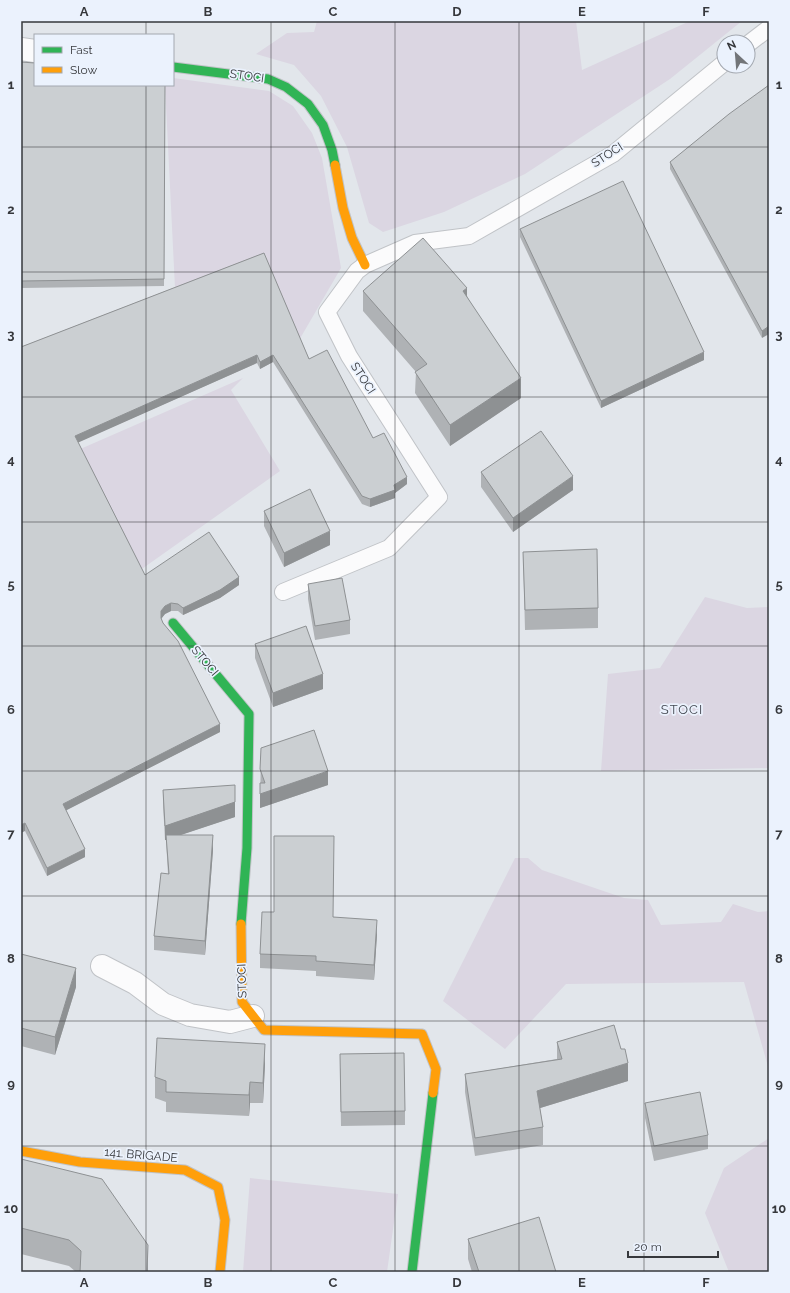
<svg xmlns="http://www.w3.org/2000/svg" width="790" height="1293" viewBox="0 0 790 1293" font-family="Raleway,sans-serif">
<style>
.green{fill:#dbd6e2}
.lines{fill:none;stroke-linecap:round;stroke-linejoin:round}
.lane-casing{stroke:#c0c3c7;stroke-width:18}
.street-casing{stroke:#c0c3c7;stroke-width:24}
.fast-casing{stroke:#c0c3c7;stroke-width:11}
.slow-casing{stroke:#c0c3c7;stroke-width:11}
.lane{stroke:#fbfbfc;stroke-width:16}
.street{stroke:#fbfbfc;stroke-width:22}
.fast{stroke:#30b455;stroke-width:9}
.slow{stroke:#ff9f0a;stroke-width:9}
.wall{fill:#afb2b5}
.shaded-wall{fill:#8e9193}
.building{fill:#cbcfd2;stroke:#8e9193}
.grid{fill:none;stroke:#36383c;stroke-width:1;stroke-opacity:0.55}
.labels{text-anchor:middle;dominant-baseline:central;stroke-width:3.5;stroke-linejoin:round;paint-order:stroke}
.street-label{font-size:12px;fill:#36383c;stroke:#ebf2fd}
.neighbourhood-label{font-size:13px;letter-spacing:1px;fill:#424750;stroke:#ebf2fd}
.neatline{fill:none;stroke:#36383c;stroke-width:1.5}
.grid-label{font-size:13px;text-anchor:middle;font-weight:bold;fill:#36383c}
</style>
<rect width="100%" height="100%" fill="#e2e6eb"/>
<path class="green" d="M317 21H576L582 70 690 21H742L670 79 525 174 444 212 383 232 369 223 347 147 321 96 294 65 256 54 287 33 314 32Z
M173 78 269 91 293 106 312 133 322 158 341 268 298 342 265 254 175 288 165 85H173Z
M243 378 231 390 280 471 139 571 78 450Z
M705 597 747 608 769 607V768L601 771 608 674 660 668Z
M515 858H528L542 870 624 898 648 900 661 925 721 922 733 904 758 912 769 911V1070L744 982 566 984 505 1049 443 1001Z
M769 1138V1272H729L705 1213 724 1168Z
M250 1178 398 1194 387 1272H243Z"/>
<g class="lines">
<defs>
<path id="lane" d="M748 44 769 28
M283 592 389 548 439 497 349 356 327 312 357 271 365 265 415 243 469 236 613 154 724 63"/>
<path id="street" d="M21 49 35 51
M102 966 135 983 163 1004 190 1015 230 1022 253 1016"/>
<path id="fast" d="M173 67 268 79 286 87 308 104 323 125 332 150 335 165
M173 623 249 714 247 848 241 924
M412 1272 433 1093"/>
<path id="slow" d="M335 165 343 208 352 238 365 265
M241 924 242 1002 264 1030 422 1034 436 1069 433 1093
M21 1151 80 1162 185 1170 218 1187 225 1220 220 1272"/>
</defs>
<use href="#lane" class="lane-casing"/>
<use href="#street" class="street-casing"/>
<use href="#fast" class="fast-casing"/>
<use href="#slow" class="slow-casing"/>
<use href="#lane" class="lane"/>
<use href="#street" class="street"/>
<use href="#fast" class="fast"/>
<use href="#slow" class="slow"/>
</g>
<path class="wall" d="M21 62 165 85 164 286 21 288Z
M769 85 762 338 670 169V162Z
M520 229 704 360 601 408 520 237Z
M264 253 309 359 373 438 407 484 395 493V498L370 507 362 504 273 362 260 369 257 363 78 442 145 575 239 585 220 598 183 615 178 611H171L165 614 161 619 220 732 66 810 85 857 47 876 25 831 21 347Z
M363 291 467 296 521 398 450 446 415 393 416 372 363 311Z
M481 472 573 490 513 532 481 487Z
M264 511 330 545 284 567 264 526Z
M523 552 598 608V628L525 630Z
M308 584 350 620V634L315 640 308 599Z
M255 644 323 689 273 707 255 658Z
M261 748 328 785 260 808Z
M163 790 235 817 180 835 213 850 205 955 154 950V936L168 874 166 840H165L163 804Z
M333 917 377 934 374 980 316 976V971L260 968V954Z
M21 954 76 987 55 1055 21 1046Z
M557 1042 628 1081 540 1108 543 1127V1145L475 1156 465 1092V1074L557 1059Z
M265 1064 263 1103H250L249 1116 166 1112V1102L155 1098V1077Z
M340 1068 405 1111V1125L341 1126Z
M645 1103 708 1135V1149L654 1161 645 1118Z
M21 1159 148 1245V1272H76L69 1266 21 1254Z
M468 1239 556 1272H472L468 1259Z"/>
<path class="shaded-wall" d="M467 288V309L463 291Z
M769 326V334L762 338V331Z
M704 352V360L601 408V401Z
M257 355V363L75 444V436Z
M273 355V362L260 369V362Z
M521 378V398L450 446V425Z
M573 476V490L513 532V518Z
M407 477V484L395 493V498L370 507V499L394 485Z
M330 531V545L284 567V553Z
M239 577V585L220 598 183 615V608Z
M171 603V611L165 614 161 619V626V611L165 606Z
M323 674V689L273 707V693Z
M220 724V732L63 812V804Z
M328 771V785L260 808V794Z
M235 785V817L166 840V835V840H165V826Z
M25 823V831L21 833V825Z
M213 835V850L205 955V941Z
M85 849V857L47 876V868Z
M377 920V934L374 980V965Z
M76 968V987L55 1055V1037Z
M265 1044V1064L263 1103V1083Z
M628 1063V1081L537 1109V1091Z
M250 1082V1103L249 1116V1095Z
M148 1245V1272H147Z"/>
<path class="building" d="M21 62 35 63V85H165L164 279 21 281Z
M769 85V326L762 331 670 162 729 114Z
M623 181 704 352 601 401 520 229Z
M423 238 467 288 463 291 521 378 450 425 415 372 427 364 363 291Z
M264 253 309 359 327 350 373 438 384 433 407 477 394 485 395 490 370 499 362 496 273 355 260 362 257 355 75 436 145 575 209 532 239 577 220 590 183 608 178 604 171 603 165 606 161 611V618L163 623 178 641 220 724 63 804 85 849 47 868 25 823 21 825V347Z
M541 431 573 476 513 518 481 472Z
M310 489 330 531 284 553 264 511Z
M597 549 598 608 525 610 523 552Z
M342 578 350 620 315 626 308 584Z
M306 626 323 674 273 693 255 644Z
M314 730 328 771 260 794V783H265L260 769 261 748Z
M235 785V802L165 826 163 790Z
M166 835H213L205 941 154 936 161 873 169 874Z
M274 836H334L333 917 377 920 374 965 316 961V956L260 954 262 912H274Z
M21 954 76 968 55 1037 21 1028Z
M614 1025 621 1049H625L628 1063 537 1091 543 1127 475 1138 465 1074 562 1059 557 1042Z
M157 1038 265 1044 263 1083 250 1082 249 1095 166 1092V1081L155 1077Z
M404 1053 405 1111 341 1112 340 1054Z
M700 1092 708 1135 654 1146 645 1103Z
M21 1159 102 1179 148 1245 147 1272H80L81 1251 69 1240 21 1228Z
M539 1217 556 1272H479L468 1239Z"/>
<path class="grid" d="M146 21V35M271 21V1272M395 21V1272M519 21V1272M644 21V1272M146 85V1272M21 147H769M21 272H769M21 397H769M21 522H769M21 646H769M21 771H769M21 896H769M21 1021H769M21 1146H769"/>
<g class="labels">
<g class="street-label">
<text transform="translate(247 76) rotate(8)">STOCI</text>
<text transform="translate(607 155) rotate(-33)">STOCI</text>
<text transform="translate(363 378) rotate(57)">STOCI</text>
<text transform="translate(205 661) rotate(50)">STOCI</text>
<text transform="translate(242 981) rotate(-92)">STOCI</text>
<text transform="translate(141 1155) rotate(5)">141. BRIGADE</text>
</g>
<g class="neighbourhood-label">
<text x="682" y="709">STOCI</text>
</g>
</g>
<rect width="790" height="1293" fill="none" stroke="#ebf2fd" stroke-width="44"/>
<rect x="34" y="34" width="140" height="52" fill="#ebf2fd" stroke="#a3a8b0"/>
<rect x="42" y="47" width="20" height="6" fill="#30b455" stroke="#a3a8b0"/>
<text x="70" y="54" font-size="12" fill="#36383c">Fast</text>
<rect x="42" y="67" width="20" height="6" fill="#ff9f0a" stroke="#a3a8b0"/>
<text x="70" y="74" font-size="12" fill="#36383c">Slow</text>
<g transform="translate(736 54) rotate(334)"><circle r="19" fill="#ebf2fd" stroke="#a3a8b0"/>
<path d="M0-3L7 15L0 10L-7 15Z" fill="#727579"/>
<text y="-6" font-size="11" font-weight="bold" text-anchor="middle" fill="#36383c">N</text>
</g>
<path d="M628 1251v6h90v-6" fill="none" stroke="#36383c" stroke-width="2"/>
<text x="634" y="1251" font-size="12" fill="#36383c" stroke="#ebf2fd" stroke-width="3" paint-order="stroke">20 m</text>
<rect x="22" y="22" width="746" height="1249" class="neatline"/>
<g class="grid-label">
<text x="84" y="16">A</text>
<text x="208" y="16">B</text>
<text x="333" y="16">C</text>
<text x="457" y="16">D</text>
<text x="582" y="16">E</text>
<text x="706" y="16">F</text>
<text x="11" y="89">1</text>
<text x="779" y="89">1</text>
<text x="11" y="214">2</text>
<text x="779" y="214">2</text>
<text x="11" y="339">3</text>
<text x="779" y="339">3</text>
<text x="11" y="464">4</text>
<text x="779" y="464">4</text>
<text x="11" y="589">5</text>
<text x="779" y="589">5</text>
<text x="11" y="714">6</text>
<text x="779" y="714">6</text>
<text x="11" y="838">7</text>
<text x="779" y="838">7</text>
<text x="11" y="963">8</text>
<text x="779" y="963">8</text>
<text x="11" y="1088">9</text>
<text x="779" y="1088">9</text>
<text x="11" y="1213">10</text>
<text x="779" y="1213">10</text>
<text x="84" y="1287">A</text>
<text x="208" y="1287">B</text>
<text x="333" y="1287">C</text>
<text x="457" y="1287">D</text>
<text x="582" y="1287">E</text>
<text x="706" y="1287">F</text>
</g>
</svg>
